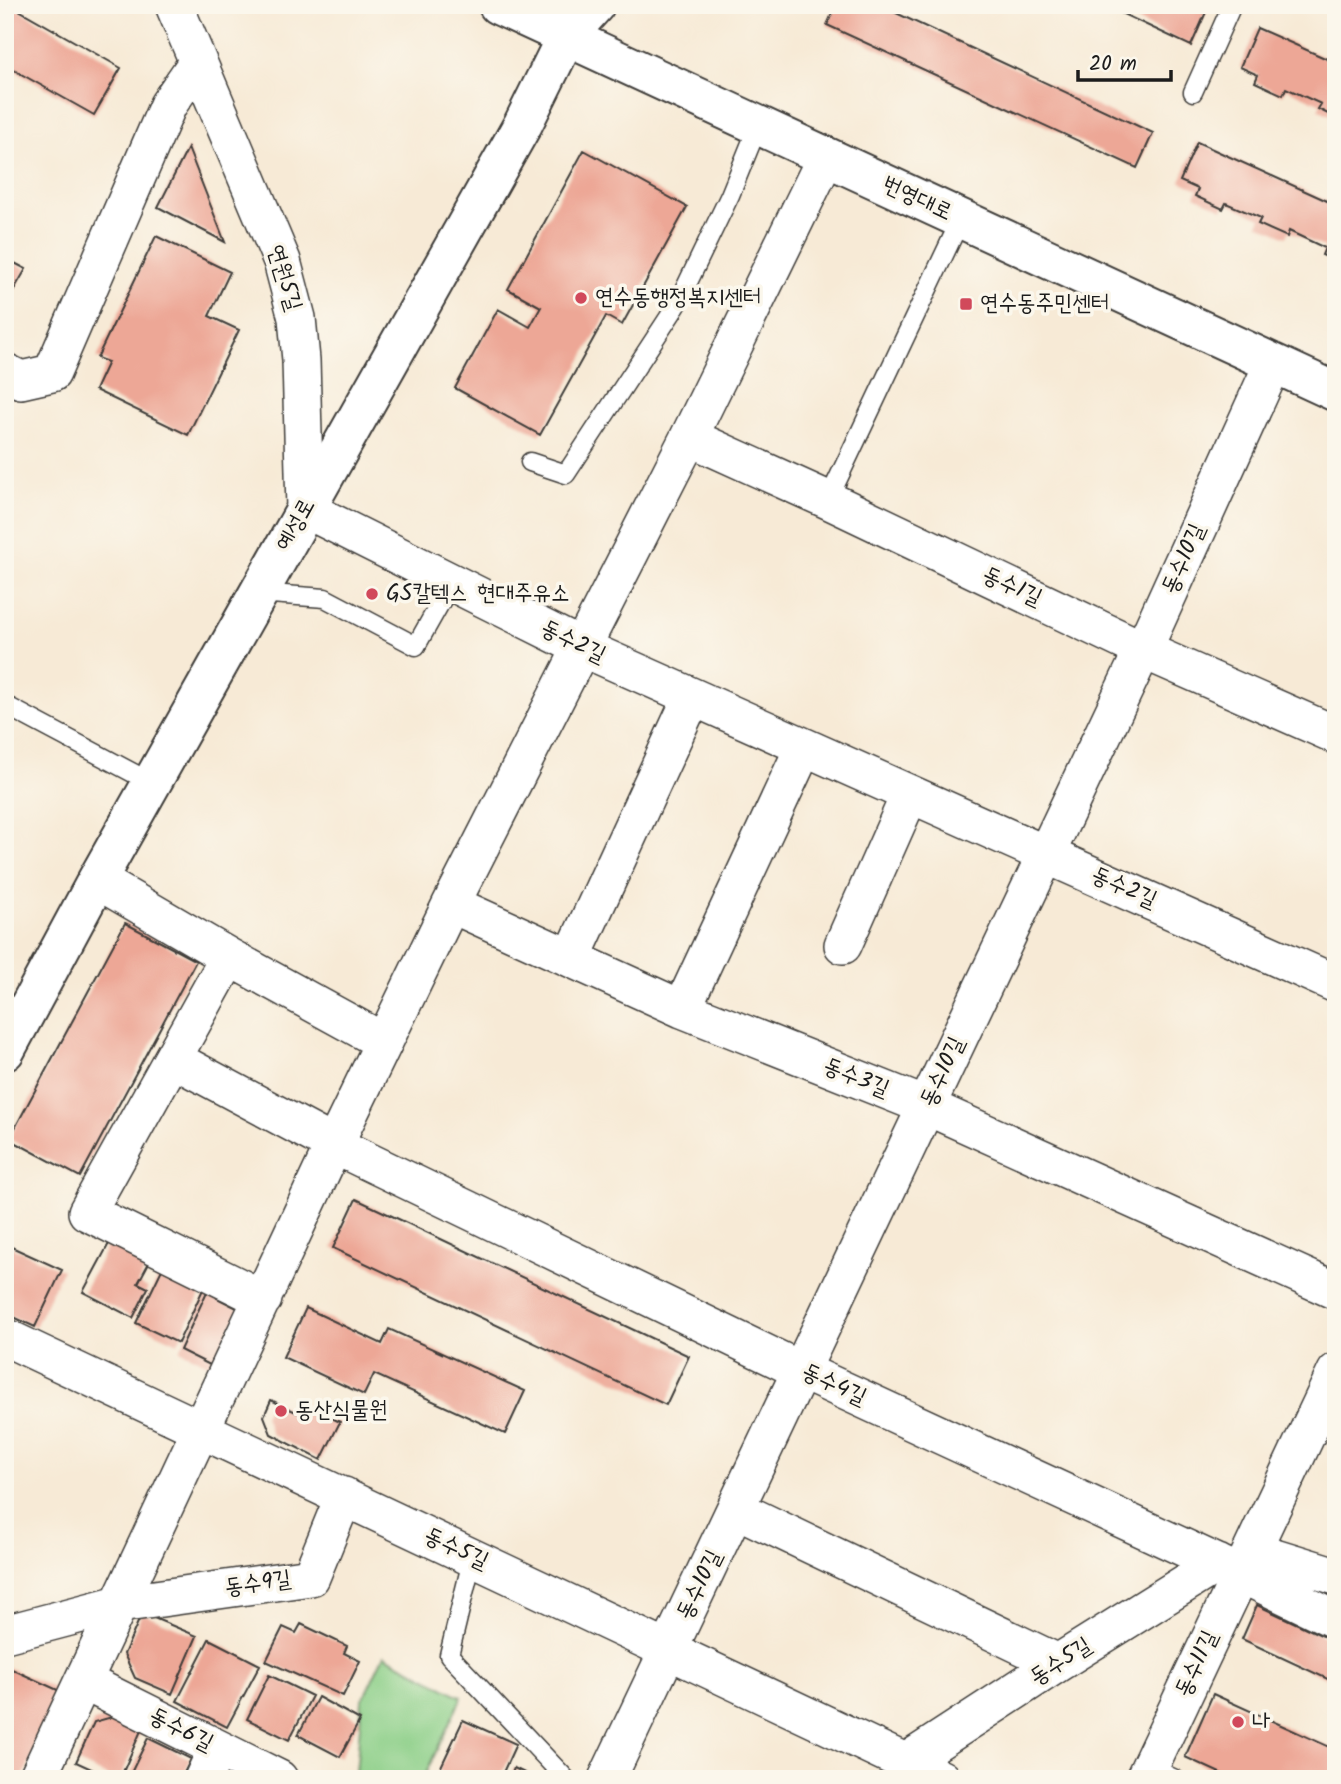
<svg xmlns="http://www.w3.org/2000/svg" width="1341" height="1784" viewBox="0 0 1341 1784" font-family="Kalam,'Poor Story',sans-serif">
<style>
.green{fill:#8ccf88;stroke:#547652;stroke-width:2}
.building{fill:#eda796}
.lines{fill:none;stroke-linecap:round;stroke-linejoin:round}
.service-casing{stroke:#3d3b38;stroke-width:21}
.minor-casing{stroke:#3d3b38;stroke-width:40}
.tertiary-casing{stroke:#3d3b38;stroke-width:42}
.service{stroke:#fff;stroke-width:18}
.minor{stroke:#fff;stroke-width:37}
.tertiary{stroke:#fff;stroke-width:38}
.poi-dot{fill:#d1495b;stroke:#fbf7ec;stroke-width:2.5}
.labels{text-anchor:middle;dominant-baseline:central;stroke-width:7;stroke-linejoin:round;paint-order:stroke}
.street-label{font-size:23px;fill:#1c1c1c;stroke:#fbf7ec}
.poi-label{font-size:23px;fill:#1c1c1c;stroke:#fbf7ec;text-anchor:start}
</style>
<rect width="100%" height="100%" fill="#fbf7ec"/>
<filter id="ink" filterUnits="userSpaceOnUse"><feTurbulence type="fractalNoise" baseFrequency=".0143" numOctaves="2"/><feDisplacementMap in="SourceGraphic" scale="14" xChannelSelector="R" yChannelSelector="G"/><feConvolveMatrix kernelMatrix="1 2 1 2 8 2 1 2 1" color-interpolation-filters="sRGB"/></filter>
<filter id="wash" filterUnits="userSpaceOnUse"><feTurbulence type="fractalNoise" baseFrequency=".00686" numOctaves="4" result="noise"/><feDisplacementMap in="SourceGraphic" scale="28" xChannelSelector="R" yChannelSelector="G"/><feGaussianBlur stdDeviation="1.57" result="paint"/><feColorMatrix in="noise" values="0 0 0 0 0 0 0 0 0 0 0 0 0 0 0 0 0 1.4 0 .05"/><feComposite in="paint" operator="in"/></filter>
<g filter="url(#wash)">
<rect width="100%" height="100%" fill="#f7ead6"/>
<path class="green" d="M384 1655 462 1697 423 1779H368L356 1773 362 1701Z"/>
<g id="blocks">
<path class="building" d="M5 5H10L121 68 94 115 5 65Z
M836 5H879L1153 133 1137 168 827 25Z
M1104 5H1197L1207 10 1191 46Z
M1257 28 1336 63V118L1318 109 1321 104 1286 88 1283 95 1255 82 1258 75 1240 67Z
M1197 142 1336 205V261L1322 255 1325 248 1289 231 1287 237 1258 224 1261 218 1226 203 1223 209 1195 196 1198 189 1180 181Z
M188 148 225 242 158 207Z
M584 150 687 207 622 325 606 316 540 435 455 388 498 309 530 327 541 307 508 289Z
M156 236 230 272 209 316 239 330 188 435 95 390 108 362 97 358Z
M5 258 26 269 5 305Z
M125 923 196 961 80 1177 9 1139Z
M356 1199 689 1356 666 1405 333 1248Z
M113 1236 152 1257 138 1283 148 1288 133 1318 83 1292Z
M5 1244 62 1270 35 1327 5 1313Z
M165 1263 206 1283 178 1343 136 1323Z
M210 1285 220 1290 217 1298 239 1309 222 1371 180 1350Z
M306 1308 382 1344 389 1329 525 1391 505 1434 374 1374 364 1395 283 1357Z
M271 1400 304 1416 309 1407 340 1422 321 1460 271 1434 264 1416Z
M1257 1605 1336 1642V1683L1242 1639Z
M142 1613 197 1636 172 1694 135 1678 124 1654Z
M301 1624 347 1646 344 1653 360 1661 343 1696 266 1661 283 1627 296 1633Z
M209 1639 260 1665 227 1727 177 1701Z
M5 1666 62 1692 22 1779 5 1778Z
M269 1675 312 1696 289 1740 247 1719Z
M1213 1694 1336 1750V1779H1233L1185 1757Z
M318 1697 360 1720 340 1757 298 1735Z
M119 1715 143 1726 120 1779H113L76 1762 94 1722Z
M463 1720 516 1744 500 1779H455L439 1771Z
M148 1738 191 1759 181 1779H128Z
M514 1768 537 1779H510Z"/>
</g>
</g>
<g filter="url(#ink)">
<use href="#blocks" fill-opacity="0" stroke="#3d3b38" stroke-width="2"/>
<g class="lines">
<defs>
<path id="service" d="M1193 92 1232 5
M530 462 566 474 677 305 730 195 758 126
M828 500 961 219
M257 593 325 598 416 646 452 582
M5 705 152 783
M473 1556 449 1655 566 1779
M1149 1767 1175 1779"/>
<path id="minor" d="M174 5 282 261 297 318 301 360 305 509 583 648 1336 984
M5 372 21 380 52 373 168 105 197 63
M689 437 828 500 1143 650 1336 735
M97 880 229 957 384 1042
M451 904 682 1009 926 1106 1336 1291
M843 945 910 794
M229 957 87 1212 263 1299
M572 957 692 697
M682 1009 804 747
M173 1059 334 1145 802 1371 1241 1574 1336 1620
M5 1337 941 1779
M736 1509 1058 1663
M1252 1550 1336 1576
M5 1634 119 1604 311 1577 344 1496
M83 1681 279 1779
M906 1762 1058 1663 1218 1563
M37 1779 334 1145 451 904 689 437 826 157
M203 1779 217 1748
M607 1779 1143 650 1273 364
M1144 1779 1336 1372"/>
<path id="tertiary" d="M498 5 1336 392
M5 1051 97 880 523 124 566 37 595 5"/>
</defs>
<use href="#service" class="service-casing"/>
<use href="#minor" class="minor-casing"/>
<use href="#tertiary" class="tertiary-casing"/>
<use href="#service" class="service"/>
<use href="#minor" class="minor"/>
<use href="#tertiary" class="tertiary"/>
</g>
</g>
<g class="poi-dot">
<circle cx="581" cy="298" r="7"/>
<rect x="959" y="297" width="14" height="14" rx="3.5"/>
<circle cx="372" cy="594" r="7"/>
<circle cx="281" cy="1411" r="7"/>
<circle cx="1238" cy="1722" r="7"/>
</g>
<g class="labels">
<g class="street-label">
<text transform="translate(917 199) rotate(25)">번영대로</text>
<text transform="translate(284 278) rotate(73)">연원5길</text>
<text transform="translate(296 525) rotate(-61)">예성로</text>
<text transform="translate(1184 559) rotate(-66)">동수10길</text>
<text transform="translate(1012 587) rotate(25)">동수1길</text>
<text transform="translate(573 642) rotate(26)">동수2길</text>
<text transform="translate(1124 888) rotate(24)">동수2길</text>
<text transform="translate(943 1072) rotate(-65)">동수10길</text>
<text transform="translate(856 1078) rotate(22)">동수3길</text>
<text transform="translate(834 1385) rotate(25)">동수4길</text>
<text transform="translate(456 1549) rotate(25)">동수5길</text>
<text transform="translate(258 1584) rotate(-8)">동수9길</text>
<text transform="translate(700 1585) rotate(-64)">동수10길</text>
<text transform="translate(1061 1662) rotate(-33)">동수5길</text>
<text transform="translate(1197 1664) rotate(-65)">동수11길</text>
<text transform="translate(181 1730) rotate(27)">동수6길</text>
</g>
<g class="poi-label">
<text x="595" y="298">연수동행정복지센터</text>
<text x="980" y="304">연수동주민센터</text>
<text x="386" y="594">GS칼텍스 현대주유소</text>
<text x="295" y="1411">동산식물원</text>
<text x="1252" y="1722">나</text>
</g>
</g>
<rect width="1341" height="1784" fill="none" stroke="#fbf7ec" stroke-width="28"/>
<path d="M1078 70v10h93v-10" fill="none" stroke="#1c1c1c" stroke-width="3.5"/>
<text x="1089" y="70" font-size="21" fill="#1c1c1c" stroke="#fbf7ec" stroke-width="5" paint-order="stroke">20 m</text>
</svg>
